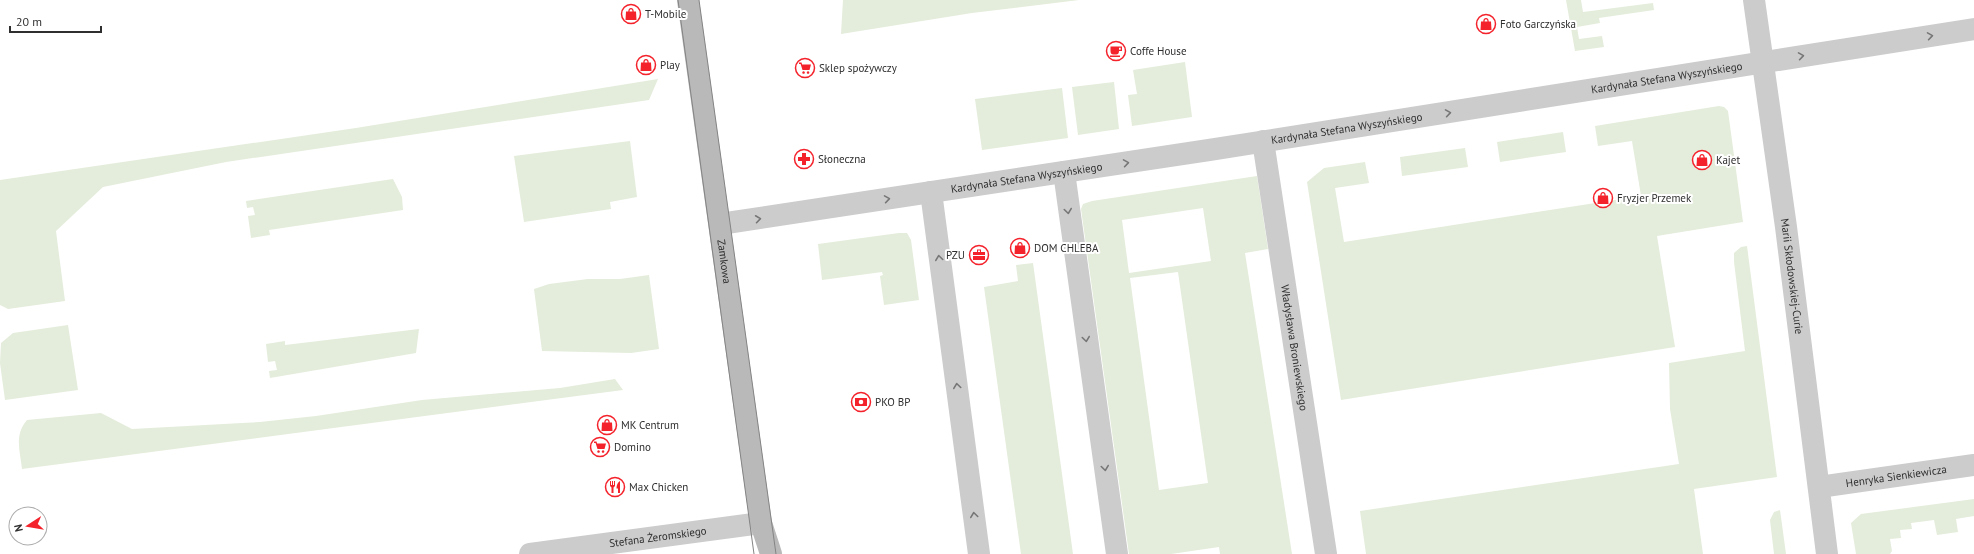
<svg xmlns="http://www.w3.org/2000/svg" width="1974" height="554" viewBox="0 0 1974 554" font-family="'PT Sans',sans-serif">
<style>
.green{fill:#e4eddb;fill-rule:evenodd}
.lines{fill:none;stroke-linecap:round;stroke-linejoin:round}
.street{stroke:#ccc;stroke-width:22}
.secondary{stroke:#b9b9b9;stroke-width:22}
.tram{stroke:#848484;stroke-width:1}
.oneway{stroke:#767676}
.labels{text-anchor:middle;dominant-baseline:central;stroke-width:4;stroke-linejoin:round;paint-order:stroke}
.poi-label{font-size:11px;fill:#2f2f2f;stroke:#fff;text-anchor:start}
.street-label{font-size:11px;fill:#2f2f2f;stroke:#fff}
</style>
<rect width="100%" height="100%" fill="#fff"/>
<path class="green" d="M843 0H1079L972 13 841 34Z
M1566 0H1581L1583 12 1653 3 1654 10 1599 18 1600 23 1577 27 1579 39 1602 36 1604 47 1575 51Z
M1185 62 1192 117 1132 126 1128 95 1137 94 1133 70Z
M658 79 649 100 226 162 103 187 56 231 65 301 8 309 0 305V180L356 128Z
M1114 82 1119 129 1078 135 1072 87Z
M1062 88 1068 138 982 150 975 99Z
M1719 106 1724 107 1728 111 1743 222 1657 236 1675 347 1341 400 1307 182 1324 168 1365 162 1369 183 1335 188 1344 242 1641 196 1632 141 1598 146 1595 126Z
M1563 132 1566 152 1500 162 1497 142Z
M630 141 637 197 610 202 611 209 524 222 514 156Z
M1465 148 1468 167 1402 176 1400 157Z
M1257 176 1268 249 1245 253 1292 554H1220L1219 547 1171 554H1129L1081 209 1083 204 1092 201ZM1203 208 1211 261 1129 273 1122 220ZM1178 272 1208 483 1159 490 1130 278Z
M393 179 402 197 403 210 269 230 270 235 251 238 248 216 255 215 253 207 247 208 246 201Z
M899 233H907L911 240 919 300 884 305 880 276 883 275 882 272 822 280 818 244Z
M1747 246 1777 477 1694 489 1703 554H1366L1360 511 1679 464 1670 409 1669 363 1745 351 1734 262V253L1741 247Z
M1033 263 1073 554H1021L984 287 1018 281 1016 265Z
M649 275 659 349 631 353 542 351 534 289 549 284 588 279H620Z
M68 325 78 390 5 400 0 363 1 343 13 333Z
M419 329 416 353 270 378 269 371 277 370 275 361 268 362 266 344 285 341V345Z
M615 379 623 390 22 469C20 451 14 435 27 420L101 413 132 429 260 422 316 416 422 400 560 388Z
M1974 499V516L1956 519 1958 532 1937 535 1934 520 1911 523 1912 529 1900 530 1901 538 1890 539 1892 551 1890 554H1856L1851 523 1861 514Z
M1780 510 1786 554H1774L1770 520 1774 512Z"/>
<g class="lines">
<g class="street">
<path id="s1" d="M1754 0 1786 227 1827 554"/>
<path id="s2" d="M1263 141 1326 554"/>
<path d="M1064 172 1117 554"/>
<path d="M931 192 979 554"/>
<path id="s3" d="M720 224 1209 150 1974 29"/>
<path id="s4" d="M1819 487 1974 465"/>
<path id="s5" d="M530 554 761 523"/>
</g>
<path class="secondary" id="s6" d="M688 0 757 496 761 523 771 554"/>
<path class="tram" d="M678 0 754 554
M699 0 776 554"/>
</g>
<defs><path id="oneway-chevron" d="M-2-3.5L2.5 0L-2 3.5" fill="none" stroke-width="1.6" stroke-linecap="round" stroke-linejoin="round"/></defs>
<g class="oneway">
<use href="#oneway-chevron" transform="translate(1930 36) rotate(-9)"/>
<use href="#oneway-chevron" transform="translate(1801 56) rotate(-9)"/>
<use href="#oneway-chevron" transform="translate(1448 113) rotate(-9)"/>
<use href="#oneway-chevron" transform="translate(1126 163) rotate(-9)"/>
<use href="#oneway-chevron" transform="translate(887 199) rotate(-9)"/>
<use href="#oneway-chevron" transform="translate(1068 211) rotate(82)"/>
<use href="#oneway-chevron" transform="translate(758 219) rotate(-8)"/>
<use href="#oneway-chevron" transform="translate(939 258) rotate(-98)"/>
<use href="#oneway-chevron" transform="translate(1086 339) rotate(82)"/>
<use href="#oneway-chevron" transform="translate(957 386) rotate(-98)"/>
<use href="#oneway-chevron" transform="translate(1105 468) rotate(82)"/>
<use href="#oneway-chevron" transform="translate(974 515) rotate(-98)"/>
</g>
<defs>
<symbol id="shop-ring" viewBox="-11 -11 22 22"><circle r="9.5" fill="#fff" stroke="#f4222b" stroke-width="1.5"/><path d="M-5-2.5h2.3a2.7 3.5 0 0 1 5.4 0H5L5.5 6h-11ZM-1.5-2.5h3a1.5 2.3 0 0 0-3 0Z" fill="#f4222b"/></symbol>
<symbol id="cafe-ring" viewBox="-11 -11 22 22"><circle r="9.5" fill="#fff" stroke="#f4222b" stroke-width="1.5"/><path d="M-5.5-4.5H6V0H3Q3 3.5 0 3.5H-2.5Q-5.5 3.5-5.5 0ZM3-3.2v2h1.7v-2ZM-6 4.5H4V6H-6Z" fill="#f4222b"/></symbol>
<symbol id="supermarket-ring" viewBox="-11 -11 22 22"><circle r="9.5" fill="#fff" stroke="#f4222b" stroke-width="1.5"/><path d="M-6-5.5h2.5l.6 2H6L4.5 2H-2.5L-4.4-4H-6ZM-1.5 3.2a1.3 1.3 0 1 0 .1 0ZM3 3.2a1.3 1.3 0 1 0 .1 0Z" fill="#f4222b"/></symbol>
<symbol id="pharmacy-ring" viewBox="-11 -11 22 22"><circle r="9.5" fill="#fff" stroke="#f4222b" stroke-width="1.5"/><path d="M-2-6h4v4h4v4h-4v4h-4v-4h-4v-4h4Z" fill="#f4222b"/></symbol>
<symbol id="office-ring" viewBox="-11 -11 22 22"><circle r="9.5" fill="#fff" stroke="#f4222b" stroke-width="1.5"/><path d="M-6-3h4V-5.5h4V-3h4V5H-6ZM-1-4.5V-3h2v-1.5ZM-6 0V1H6V0Z" fill="#f4222b"/></symbol>
<symbol id="bank-ring" viewBox="-11 -11 22 22"><circle r="9.5" fill="#fff" stroke="#f4222b" stroke-width="1.5"/><path d="M-6-4H6V4H-6ZM0-2.3a2.3 2.3 0 1 0 0 4.6a2.3 2.3 0 1 0 0-4.6Z" fill="#f4222b"/></symbol>
<symbol id="restaurant-ring" viewBox="-11 -11 22 22"><circle r="9.5" fill="#fff" stroke="#f4222b" stroke-width="1.5"/><path d="M-5-6h1v4h1v-4h1v4h1v-4h1v5L-1.5 .5V6h-2V.5L-5-1ZM5-6V6H3V1.5H1.5Q1.5-4 5-6Z" fill="#f4222b"/></symbol>
</defs>
<g fill-rule="evenodd">
<use href="#shop-ring" x="620" y="3" width="22" height="22"/>
<use href="#shop-ring" x="1475" y="13" width="22" height="22"/>
<use href="#cafe-ring" x="1105" y="40" width="22" height="22"/>
<use href="#shop-ring" x="635" y="54" width="22" height="22"/>
<use href="#supermarket-ring" x="794" y="57" width="22" height="22"/>
<use href="#pharmacy-ring" x="793" y="148" width="22" height="22"/>
<use href="#shop-ring" x="1691" y="149" width="22" height="22"/>
<use href="#shop-ring" x="1592" y="187" width="22" height="22"/>
<use href="#shop-ring" x="1009" y="237" width="22" height="22"/>
<use href="#office-ring" x="968" y="244" width="22" height="22"/>
<use href="#bank-ring" x="850" y="391" width="22" height="22"/>
<use href="#shop-ring" x="596" y="414" width="22" height="22"/>
<use href="#supermarket-ring" x="589" y="436" width="22" height="22"/>
<use href="#restaurant-ring" x="604" y="476" width="22" height="22"/>
</g>
<g class="labels">
<g class="poi-label">
<text x="645" y="14">T-Mobile</text>
<text x="1500" y="24">Foto Garczyńska</text>
<text x="1130" y="51">Coffe House</text>
<text x="660" y="65">Play</text>
<text x="819" y="68">Sklep spożywczy</text>
<text x="818" y="159">Słoneczna</text>
<text x="1716" y="160">Kajet</text>
<text x="1617" y="198">Fryzjer Przemek</text>
<text x="1034" y="248">DOM CHLEBA</text>
<text x="965" y="255" text-anchor="end">PZU</text>
<text x="875" y="402">PKO BP</text>
<text x="621" y="425">MK Centrum</text>
<text x="614" y="447">Domino</text>
<text x="629" y="487">Max Chicken</text>
</g>
<g class="street-label">
<text stroke="none"><textPath href="#s3" startOffset="958">Kardynała Stefana Wyszyńskiego</textPath></text>
<text stroke="none"><textPath href="#s3" startOffset="634">Kardynała Stefana Wyszyńskiego</textPath></text>
<text stroke="none"><textPath href="#s3" startOffset="310">Kardynała Stefana Wyszyńskiego</textPath></text>
<text stroke="none"><textPath href="#s6" startOffset="264">Zamkowa</textPath></text>
<text stroke="none"><textPath href="#s1" startOffset="279">Marii Skłodowskiej-Curie</textPath></text>
<text stroke="none"><textPath href="#s2" startOffset="209">Władysława Broniewskiego</textPath></text>
<text stroke="none"><textPath href="#s4" startOffset="78">Henryka Sienkiewicza</textPath></text>
<text stroke="none"><textPath href="#s5" startOffset="129">Stefana Żeromskiego</textPath></text>
</g>
</g>
<g transform="translate(28 526) rotate(258)"><circle r="19" fill="#ffffff" stroke="#acacac"/>
<path d="M0-3L7 15L0 10L-7 15Z" fill="#f4222b"/>
<text y="-6" font-size="11" font-weight="bold" text-anchor="middle" fill="#2f2f2f">N</text>
</g>
<path d="M10 26v6h91v-6" fill="none" stroke="#2f2f2f" stroke-width="2"/>
<text x="16" y="26" font-size="12" fill="#2f2f2f" stroke="#ffffff" stroke-width="3" paint-order="stroke">20 m</text>
</svg>
